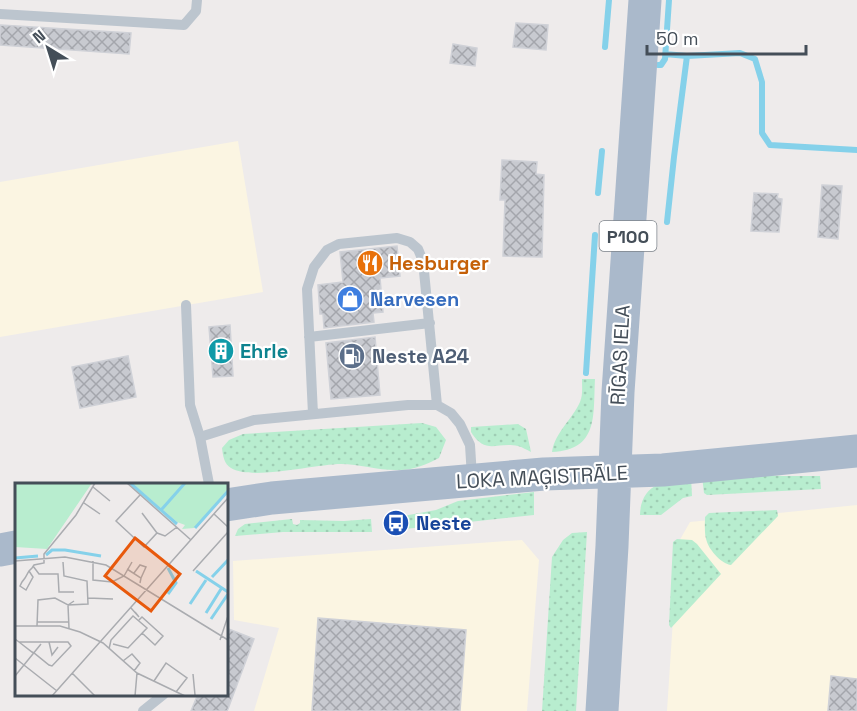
<svg xmlns="http://www.w3.org/2000/svg" width="857" height="711" viewBox="0 0 857 711" font-family="'Space Grotesk',sans-serif">
<style>
.commercial{fill:#fbf5e2}
.grass{fill:url(#grass-dots)}
.lines{fill:none;stroke-linecap:round;stroke-linejoin:round}
.stream{stroke:#85d1ea;stroke-width:6}
.building{fill:url(#building-cross-hatch);stroke:#cfd1d7;stroke-width:1.5}
.lane{stroke:#bcc5ce;stroke-width:10}
.primary{stroke:#aab9cb;stroke-width:33}
.labels{text-anchor:middle;dominant-baseline:central;stroke-width:4.5;stroke-linejoin:round;paint-order:stroke}
.shield{fill:#fff;stroke:#7c838a;stroke-width:1.5}
.shield-label{font-size:18px;font-weight:bold;fill:#444e58}
.food-label{font-size:20px;font-weight:bold;fill:#c56008;stroke:#fff;text-anchor:start}
.shop-label{font-size:20px;font-weight:bold;fill:#366cbe;stroke:#fff;text-anchor:start}
.culture-label{font-size:20px;font-weight:bold;fill:#0d838f;stroke:#fff;text-anchor:start}
.street-label{font-size:20px;fill:#444e58;stroke:#fff}
.service-label{font-size:20px;font-weight:bold;fill:#4e5e75;stroke:#fff;text-anchor:start}
.transit-label{font-size:20px;font-weight:bold;fill:#164399;stroke:#fff;text-anchor:start}
.inset-river{fill:none;stroke:#85d1ea;stroke-width:3}
.inset-road{fill:none;stroke:#aaacb0;stroke-width:1.5}
.view{fill:#e8590c;fill-opacity:0.15;stroke:#e8590c;stroke-width:3}
.inset-edge{fill:none;stroke:#444e58;stroke-width:3}
</style>
<defs>
<pattern id="grass-dots" width="8" height="8" patternUnits="userSpaceOnUse" patternTransform="scale(1.5)"><rect width="8" height="8" fill="#b8edcf"/><path d="M2 2h.1M6 6h.1" fill="none" stroke="#9fcdb4" stroke-width="1.8" stroke-linecap="round"/></pattern>
<pattern id="building-cross-hatch" width="8" height="8" patternUnits="userSpaceOnUse" patternTransform="scale(1.5)"><rect width="8" height="8" fill="#c8cad0"/><path d="M0 0l8 8M0 8l8-8" fill="none" stroke="#a4a6ac"/></pattern>
</defs>
<rect width="100%" height="100%" fill="#eeebeb"/>
<path class="commercial" d="M238 141 263 292 0 337V182Z
M857 505V711H667L678 543 690 522Z
M522 540 539 560 527 711H254L279 628 234 620 233 561Z"/>
<path class="grass" d="M582 379H595C593 415 599 450 552 452 555 432 572 420 580 402 583 395 582 387 582 379Z
M422 423 436 427 446 440 439 458C427 464 414 470 400 470 380 471 360 464 341 464 316 464 251 481 231 468 224 464 223 456 222 448L229 440 243 434Z
M518 424 526 429 531 452C527 450 522 447 518 446 497 441 486 456 471 432V427Z
M737 474 784 476H820L821 489 707 495 704 493 702 476Z
M691 477 692 496 683 498 661 515H640C641 483 665 481 691 477Z
M534 492V515L405 529 403 516 436 510 458 501Z
M777 510 778 516 731 565C722 564 710 551 707 542 704 535 705 524 705 517L709 513Z
M292 519 293 524 297 525 300 523V520L344 521 371 519 372 532H283L235 536 238 529 245 524Z
M587 532 576 711H542L552 557 563 540 572 533Z
M677 539 692 540 697 544 721 574 671 628 669 625 673 542Z"/>
<g class="lines">
<path class="stream" d="M605 47 609 0
M665 54 687 56 740 53 755 59 762 82V133L770 145 857 150
M658 65H661L665 59 669 0
M598 193 602 151
M667 222 674 157 687 56
M586 373 595 235"/>
</g>
<path class="building" d="M516 23 548 25 546 50 513 47Z
M0 25 131 33 129 54 0 45Z
M453 44 477 48 475 66 450 63Z
M502 160 537 162 536 174 544 175 542 257 503 256 505 200H500Z
M822 185 842 186 838 239 818 237Z
M754 193 778 194 777 198 782 199 779 232 751 231Z
M397 246 400 276 380 278 383 312 373 313 374 322 324 328 323 314H320L318 285 343 282 340 252Z
M230 325 233 376 213 377 209 327Z
M375 337 380 395 331 399 326 343Z
M128 356 136 397 80 408 72 367Z
M318 618 466 630 460 711H312Z
M226 628 254 639 228 709 227 711H191L198 694H226Z
M831 676 857 679V711H828Z"/>
<g class="lines">
<path class="lane" d="M0 14 184 25 196 11 197 0
M186 305 190 405 200 437 209 484
M309 337 430 323
M313 414 307 289 314 267 327 250 339 244 397 238 410 242 418 249 423 261 437 405
M200 437 254 420 408 405H437L451 413 460 424 470 445 472 477
M143 711 164 694"/>
<path class="primary" d="M226 505 272 498 544 474 663 470 857 451
M0 550 16 547
M602 711 612 546 618 392 645 0"/>
</g>
<defs>
<symbol id="restaurant-disc" viewBox="-11 -11 22 22"><circle r="9.5" fill="#e8710a" stroke="#fff"/><path d="M-5-6h1v4h1v-4h1v4h1v-4h1v5L-1.5 .5V6h-2V.5L-5-1ZM5-6V6H3V1.5H1.5Q1.5-4 5-6Z" fill="#fff"/></symbol>
<symbol id="shop-disc" viewBox="-11 -11 22 22"><circle r="9.5" fill="#3f7fe0" stroke="#fff"/><path d="M-5-2.5h2.3a2.7 3.5 0 0 1 5.4 0H5L5.5 6h-11ZM-1.5-2.5h3a1.5 2.3 0 0 0-3 0Z" fill="#fff"/></symbol>
<symbol id="building-disc" viewBox="-11 -11 22 22"><circle r="9.5" fill="#0f9aa8" stroke="#fff"/><path d="M-4-6H4V6H1V3H-1V6H-4ZM-2.5-4.3h1.7v1.8h-1.7ZM.8-4.3h1.7v1.8H.8ZM-2.5-1h1.7V.8h-1.7ZM.8-1h1.7V.8H.8Z" fill="#fff"/></symbol>
<symbol id="fuel-disc" viewBox="-11 -11 22 22"><circle r="9.5" fill="#5c6f8a" stroke="#fff"/><path d="M-5.5-6h7V0h2V4h1.3V-2.5L3-4.5l.8-.8L6-3V5H2.5V1h-1V6h-7ZM-4.2-4.7v3.2H.2V-4.7Z" fill="#fff"/></symbol>
<symbol id="bus-disc" viewBox="-11 -11 22 22"><circle r="9.5" fill="#1a4fb4" stroke="#fff"/><path d="M-5-6H5V4H4V6H2V4H-2V6H-4V4H-5ZM-3.5-4V0h7V-4ZM-3.5 1.2v1.5H-2V1.2ZM2 1.2v1.5H3.5V1.2Z" fill="#fff"/></symbol>
</defs>
<g fill-rule="evenodd">
<use href="#restaurant-disc" x="355" y="248" width="30" height="30"/>
<use href="#shop-disc" x="335" y="284" width="30" height="30"/>
<use href="#building-disc" x="206" y="336" width="30" height="30"/>
<use href="#fuel-disc" x="337" y="341" width="30" height="30"/>
<use href="#bus-disc" x="381" y="508" width="30" height="30"/>
</g>
<g class="labels">
<rect class="shield" x="599.5" y="221" width="57" height="30" rx="4.5"/>
<g class="shield-label">
<text x="628" y="236">P100</text>
</g>
<g class="food-label">
<text x="389" y="263">Hesburger</text>
</g>
<g class="shop-label">
<text x="370" y="299">Narvesen</text>
</g>
<g class="culture-label">
<text x="240" y="351">Ehrle</text>
</g>
<g class="street-label">
<text transform="translate(620 355) rotate(-87)">RĪGAS IELA</text>
<text transform="translate(542 477) rotate(-3)">LOKA MAĢISTRĀLE</text>
</g>
<g class="service-label">
<text x="372" y="356">Neste A24</text>
</g>
<g class="transit-label">
<text x="416" y="523">Neste</text>
</g>
</g>
<g transform="translate(15 483)">
<rect width="213" height="213" fill="#eeebeb"/>
<path d="M0 0H77L32 66 0 64ZM117 0H213V6L179 45 167 46 170 42 162 39Z" fill="#b8edcf"/>
<path class="inset-river" d="M115 0 162 41M147 26 170 0M180 45 213 8M31 72 37 67H50L86 73M0 75 23 73M153 85 161 100 153 111M181 88 213 109M197 94 213 77M175 121 191 97M191 130 206 106M196 136 213 111"/>
<path class="inset-road" d="M112 0 176 57M78 4 95 18M125 12 101 38 129 64 142 50 150 53 162 44M69 20 85 31M127 30 142 50M199 31 213 44M0 78 50 74 91 82 213 157M78 78V97L97 99 109 93 117 79M48 79 49 93 72 98 73 121 53 122 54 145M18 83 24 91H43L44 109H59M112 86 126 95 125 100M14 88 18 94 11 107 5 103 7 99 10 95 14 88 17 85 19 82 29 80V71L61 32 80 0M178 88 213 49M119 90 125 82 131 84 126 95M73 115 98 116M116 125 124 134 120 129M124 137 127 134 148 153 140 162 127 150M22 139H53M0 143H45L65 149 88 160 122 190 170 213M22 143 23 117 40 115 53 122 59 118M0 156 4 159 17 169 19 170 34 182 37 183 56 163 53 159H4M205 157 213 133M34 159 37 172 43 164M94 166 96 157 118 133 132 145 113 165 98 161M0 175 42 208M108 178 117 171 125 180 119 188M57 190 80 213M178 191 180 212M0 193 26 161M139 198 151 180 172 195 161 209M37 213 213 15M120 213 122 190"/>
<path class="view" d="M120 55 165 91 136 128 90 93Z"/>
<rect width="213" height="213" class="inset-edge"/>
</g>
<g transform="translate(48 48) rotate(322)" stroke="#ffffff" stroke-width="4.5" paint-order="stroke">
<path d="M0-4.5L10 22L0 15L-10 22Z" fill="#444e58"/>
<text y="-9" font-size="16" font-weight="bold" text-anchor="middle" fill="#444e58">N</text>
</g>
<path d="M647 45v9h159v-9" fill="none" stroke="#444e58" stroke-width="3"/>
<text x="656" y="45" font-size="18" fill="#444e58" stroke="#ffffff" stroke-width="4.5" paint-order="stroke">50 m</text>
</svg>
